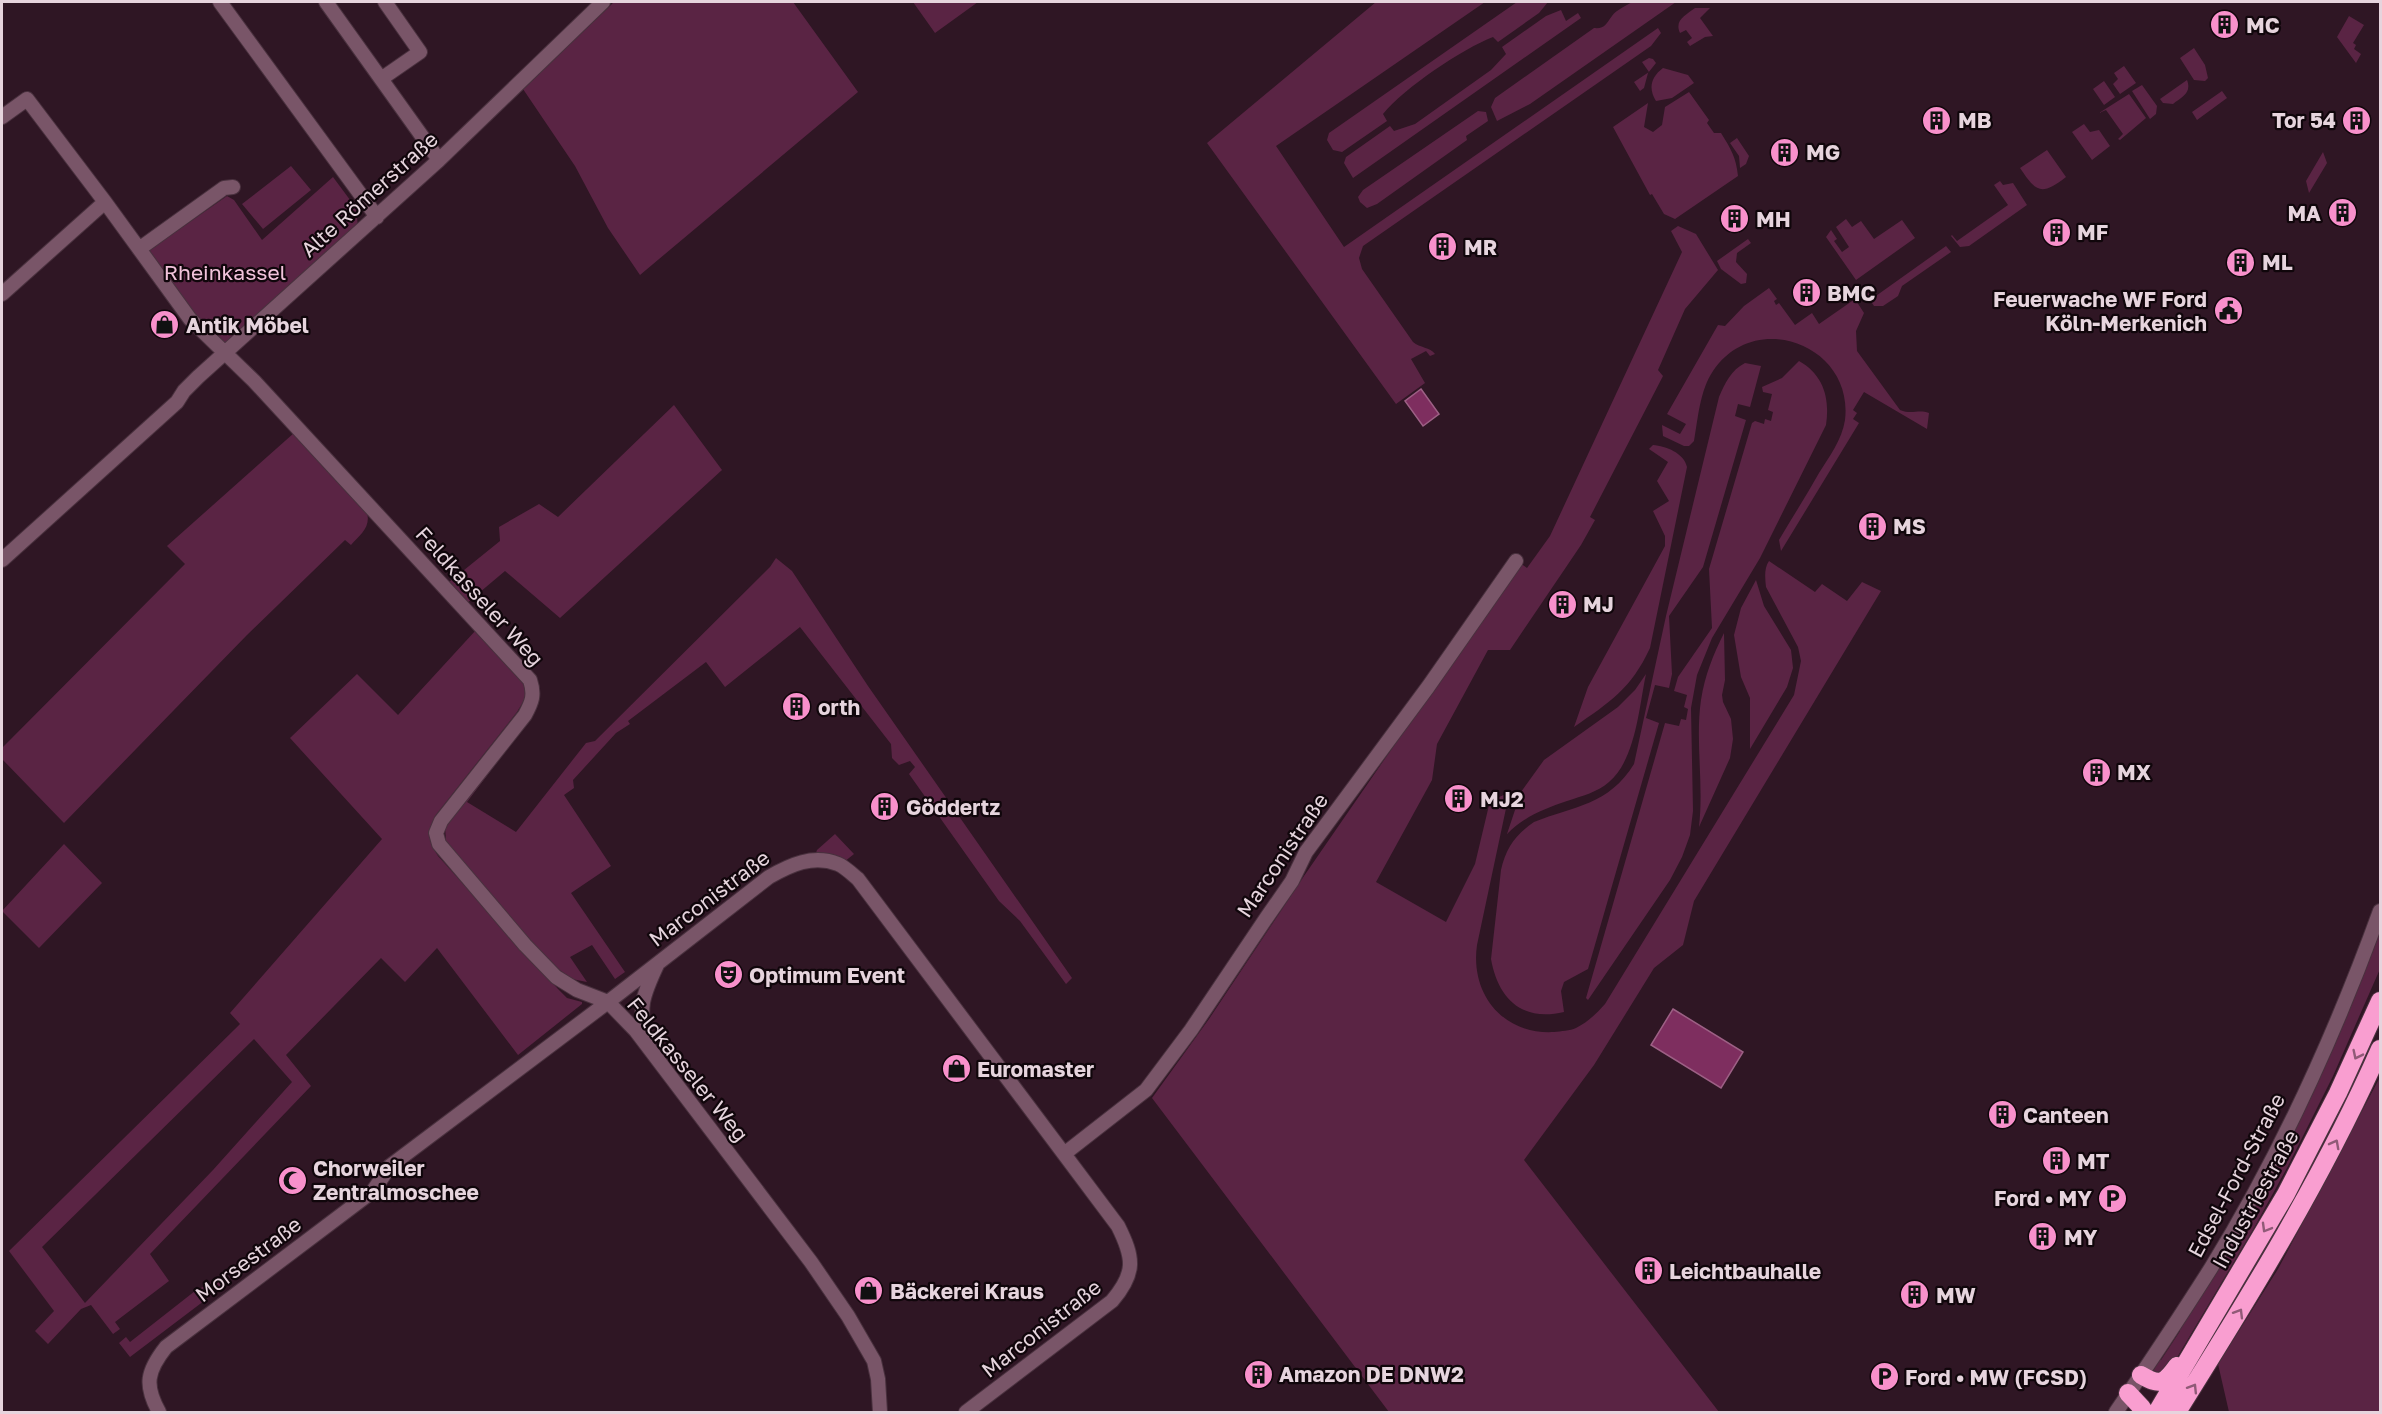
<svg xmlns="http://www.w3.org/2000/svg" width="2382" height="1414" viewBox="0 0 2382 1414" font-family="'Golos Text',sans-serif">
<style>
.green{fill:#5a2444;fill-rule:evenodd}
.water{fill:#7e2e5f;stroke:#9d6085;stroke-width:1.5}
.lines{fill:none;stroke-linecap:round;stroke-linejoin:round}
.minor-casing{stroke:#49313e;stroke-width:16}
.highway-casing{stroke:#49313e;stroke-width:20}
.minor{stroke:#795568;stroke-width:14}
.highway{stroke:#f99ed0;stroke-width:18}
.oneway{stroke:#905a77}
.labels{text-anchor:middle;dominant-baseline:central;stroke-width:4.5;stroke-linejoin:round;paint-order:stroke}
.poi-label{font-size:21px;font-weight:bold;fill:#e6d4dd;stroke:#10060b;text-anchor:start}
.street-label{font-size:21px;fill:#e6d4dd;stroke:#10060b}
.park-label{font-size:21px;fill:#f2c3db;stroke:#10060b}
</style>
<rect width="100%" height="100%" fill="#2f1624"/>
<path class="green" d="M614 2H793L858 92 640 275 608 228 575 166 523 89Z
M913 2H978L935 33Z
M1376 2H1485L1276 146 1344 247 1658 28 1661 33 1651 46 1363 246 1359 258 1362 269 1413 342C1420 348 1430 347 1435 354L1430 356 1426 351 1411 359 1425 383 1396 404 1207 143Z
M1517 2H1548L1539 13 1498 42 1493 37C1462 49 1404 88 1383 114L1387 121 1342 152 1333 150 1327 140 1329 133Z
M1632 2H1676L1530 104 1497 121 1491 107 1495 98 1594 28C1605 29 1606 24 1612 16 1616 10 1626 6 1632 2Z
M1695 8H1710L1700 18 1713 36 1705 37 1690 46 1687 42 1692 38 1686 30 1680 33C1674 20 1686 15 1695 8Z
M1561 10 1566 21 1578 13 1581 18 1353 178 1344 163 1346 157 1390 126 1394 131 1415 124 1491 70 1506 54 1502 47 1546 16Z
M2349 16 2364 25 2353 43 2356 45 2354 49 2361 54 2356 63 2337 37Z
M2194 48 2205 65 2208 78 2205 81 2194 80 2180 58Z
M1649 58 1653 59 1656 63 1648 73 1644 88 1640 91 1634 82 1649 72 1642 62Z
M2124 66 2136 83 2120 94 2113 84 2118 79 2114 73Z
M1663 68 1688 75 1694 83 1672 98 1656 101C1648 88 1651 77 1663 68Z
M2187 80C2192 93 2182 97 2173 104L2163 103 2160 99Z
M2104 81 2115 97 2104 105 2093 89Z
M2142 85 2157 106 2156 114 2150 119 2132 91Z
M2222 91 2227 98 2197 120 2192 112Z
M1689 92 1709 120 1707 123 1714 133H1721C1731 149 1736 157 1738 176L1675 219 1664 214 1652 194 1650 195 1613 127 1648 103 1644 127 1653 132 1662 125 1665 107Z
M2129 94 2146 118 2120 140 2118 139 2123 134 2106 110 2099 113Z
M1478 111 1486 112 1488 121 1466 136 1467 140 1377 204 1367 208 1360 202 1358 197 1363 190Z
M2084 124 2090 132 2099 130 2110 146 2092 160 2072 132Z
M1737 138 1749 156 1746 164 1740 168 1739 156 1730 143Z
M2047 150 2066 177C2041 196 2037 193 2020 168Z
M2323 152 2327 163 2309 193 2306 181Z
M291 166 311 190 263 229 242 204Z
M333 177 356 208 358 227 228 346 222 344 188 306 148 251 227 196 234 200 262 240Z
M2000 181 2003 185 2013 183 2027 205 1969 246 1960 247 1951 236 1952 235 1957 241 2008 205 1994 185Z
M1846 219 1852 227 1861 221 1874 239 1902 220 1915 238 1856 280 1826 237 1831 230 1837 239 1834 241 1842 252 1849 247 1836 227Z
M1678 226 1696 234 1718 270 1685 309 1658 370 1663 376 1590 517 1595 520 1581 545 1510 650H1488L1437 744 1432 780 1376 882 1446 922 1475 864 1490 801 1506 794 1508 799 1477 945C1470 994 1503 1035 1554 1032 1561 1031 1570 1031 1576 1028 1588 1022 1596 1014 1605 1004L1794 695 1801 661 1798 647 1766 587C1765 578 1764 568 1769 561L1815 592 1822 584 1847 601 1862 582 1881 591 1694 901 1683 945 1654 968 1594 1065 1524 1160 1719 1412H1389L1152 1098 1209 1019 1304 876 1520 563 1527 568 1550 536 1682 252 1671 231Z
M1748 239 1751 243 1737 253 1736 262 1747 274 1746 283 1741 284 1721 269 1717 261Z
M1946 246 1951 252 1902 286 1898 296 1883 306H1874L1866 294 1868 293 1873 298Z
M1769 288 1777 299 1774 301 1776 305 1779 303 1795 325 1812 313 1819 324 1855 299 1864 313 1856 331 1857 351 1900 410C1912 415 1918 409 1929 413L1927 429 1864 392 1853 410 1857 413 1853 419 1859 423 1781 551 1779 540C1792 518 1806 496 1819 473 1829 457 1842 440 1845 420 1854 345 1755 308 1713 371 1700 390 1698 418 1694 441L1689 446H1684L1663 436 1662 425 1680 434 1686 424 1667 414 1718 325 1725 326 1744 306Z
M1799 361C1824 375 1830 399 1826 425L1760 558 1712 638 1697 675 1691 708 1693 811 1690 835 1682 857 1670 880 1588 1000 1586 998 1665 723 1679 726 1681 719 1686 720 1688 709 1684 707 1687 695 1674 691 1678 677 1712 628 1709 569 1752 423 1755 421 1764 424 1765 419 1771 421 1773 412 1768 410 1772 394 1763 392 1762 387 1782 378Z
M1745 363 1761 366 1750 407 1738 404 1735 416 1746 420 1703 567 1669 616 1672 674 1669 688 1655 685 1646 718 1659 723 1588 969 1564 982 1561 991 1564 1012C1521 1022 1498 998 1491 959L1501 870C1506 848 1515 835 1534 822 1574 806 1609 805 1634 764L1666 616 1719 397C1725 383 1731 370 1745 363Z
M674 405 722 470 560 618 505 571 467 603 448 583 500 541 499 527 539 504 558 517Z
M294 433 367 513C371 527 360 535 351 545L345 540 247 635 64 823 2 759V748L185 564 167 546Z
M1653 445C1666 446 1684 453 1687 467L1650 648C1631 689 1610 702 1574 727L1588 687 1665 546V536L1653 511 1669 501 1657 481 1668 462 1649 449Z
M776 558 792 571 868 686 1072 978 1066 984 1020 921 999 901 909 774 915 767 910 761 899 765 892 758 891 744 800 627 725 687 706 662 628 721 630 724 616 733 573 780 574 788 564 795 611 866 571 893 625 972 615 979 592 945 570 957 587 982 572 979 551 964 446 842 445 826 538 708 467 802 516 832 586 743 595 741 770 567Z
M1756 580 1764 606 1791 650 1793 668 1787 687 1750 749V698L1741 677 1734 635 1741 608Z
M476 630C488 643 523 672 525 690 527 698 521 705 517 712L435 816C428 833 429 841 438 856L558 989 567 998 582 1002V1004L518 1055 437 948 405 982 381 958 286 1055 311 1086 150 1254 169 1281 115 1322 120 1329 113 1334 91 1305 81 1309 48 1344 35 1331 54 1311 9 1251 235 1029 240 1024 230 1013 382 839 290 738 357 674 398 715ZM254 1039 292 1082 213 1170 85 1303 42 1247Z
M1724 633 1725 680 1722 695 1723 702 1731 719 1733 739 1730 758 1699 827C1704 784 1695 741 1701 700 1705 675 1713 655 1724 633Z
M1646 674C1639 707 1636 759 1609 782 1598 792 1582 796 1567 801 1544 809 1525 816 1507 834L1521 792 1544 760 1618 707 1635 690Z
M835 834 854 854 844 862 827 855 816 853 817 850Z
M64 844 102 883 39 948 2 911Z
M2380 928V969L2333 1076 2288 1166 2254 1228 2169 1371 2166 1374 2153 1372 2159 1358 2161 1360 2180 1331 2178 1329 2336 1039Z
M2380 1077V1412H2229L2218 1364 2278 1269Z
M223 1276 229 1282 130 1357 119 1343 126 1337 130 1342 195 1291Z"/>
<path class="water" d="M1421 389 1439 414 1423 426 1405 401Z
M1673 1009 1743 1052 1721 1088 1651 1045Z"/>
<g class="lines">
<defs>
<path id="minor" d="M220 2 377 217
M326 2 439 160
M381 79 420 52 385 2
M2 117 27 99 105 202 190 319 254 381 530 680C535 695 532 702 525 715L441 821 436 833 439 844 525 945 556 977 577 990 608 1002 636 1031 811 1262 848 1316 874 1361 878 1379 880 1412
M139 249 224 188 233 187
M2 294 105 202
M2 560 177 402 184 391 198 377 439 160 603 2
M645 1041C639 1006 642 997 657 965
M1064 1154 1146 1090 1191 1030 1267 917 1292 881 1306 852 1428 687 1516 561
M159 1412C144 1385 147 1371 166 1347L373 1191 390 1166 608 1002 769 877C790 865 813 854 838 864 845 867 852 874 858 879L1118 1226C1134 1258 1136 1273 1112 1301L966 1412
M2116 1412C2148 1365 2180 1317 2211 1268 2280 1156 2335 1035 2380 911"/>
<path id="highway" d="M2141 1375C2160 1386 2164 1384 2177 1366
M2128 1393 2142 1408 2141 1412
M2157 1412 2286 1194 2338 1093 2380 1001
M2177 1412C2251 1294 2324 1176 2380 1049"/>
</defs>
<use href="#minor" class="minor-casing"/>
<use href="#highway" class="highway-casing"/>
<use href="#minor" class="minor"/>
<use href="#highway" class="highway"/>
</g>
<defs><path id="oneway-chevron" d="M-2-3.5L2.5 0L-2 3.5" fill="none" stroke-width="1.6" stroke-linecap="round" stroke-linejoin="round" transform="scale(1.5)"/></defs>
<g class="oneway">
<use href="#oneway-chevron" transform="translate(2357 1055) rotate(116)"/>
<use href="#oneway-chevron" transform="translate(2335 1144) rotate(-62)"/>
<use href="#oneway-chevron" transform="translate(2266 1228) rotate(120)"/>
<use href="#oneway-chevron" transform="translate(2239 1313) rotate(-59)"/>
<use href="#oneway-chevron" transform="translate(2193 1388) rotate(-58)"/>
</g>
<defs>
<symbol id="building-disc" viewBox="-11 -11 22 22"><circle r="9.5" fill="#f890cb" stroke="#10060b"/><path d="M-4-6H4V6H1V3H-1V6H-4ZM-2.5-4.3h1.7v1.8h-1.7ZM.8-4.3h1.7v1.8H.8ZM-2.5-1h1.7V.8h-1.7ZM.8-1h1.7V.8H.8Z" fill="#111"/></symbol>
<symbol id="civic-disc" viewBox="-11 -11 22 22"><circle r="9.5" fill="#f890cb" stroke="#10060b"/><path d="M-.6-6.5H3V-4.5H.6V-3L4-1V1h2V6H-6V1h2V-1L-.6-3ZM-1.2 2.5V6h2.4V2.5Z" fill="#111"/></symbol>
<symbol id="shop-disc" viewBox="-11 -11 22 22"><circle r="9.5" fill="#f890cb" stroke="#10060b"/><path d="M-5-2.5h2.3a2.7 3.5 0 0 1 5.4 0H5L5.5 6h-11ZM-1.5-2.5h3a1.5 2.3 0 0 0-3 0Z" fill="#111"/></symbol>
<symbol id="theatre-disc" viewBox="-11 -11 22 22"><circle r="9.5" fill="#f890cb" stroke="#10060b"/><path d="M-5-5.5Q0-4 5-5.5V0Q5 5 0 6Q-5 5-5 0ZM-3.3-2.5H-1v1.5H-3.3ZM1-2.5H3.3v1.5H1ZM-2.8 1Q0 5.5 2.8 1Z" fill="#111"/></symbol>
<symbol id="mosque-disc" viewBox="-11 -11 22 22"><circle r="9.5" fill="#f890cb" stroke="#10060b"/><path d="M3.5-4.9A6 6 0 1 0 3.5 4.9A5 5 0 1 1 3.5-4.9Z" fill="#111"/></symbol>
<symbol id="parking-disc" viewBox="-11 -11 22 22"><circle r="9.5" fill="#f890cb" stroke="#10060b"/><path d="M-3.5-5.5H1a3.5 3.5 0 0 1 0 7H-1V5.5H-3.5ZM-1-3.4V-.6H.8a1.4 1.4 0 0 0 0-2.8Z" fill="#111"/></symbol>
</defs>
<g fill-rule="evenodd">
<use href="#building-disc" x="2208" y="8" width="33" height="33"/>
<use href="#building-disc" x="1920" y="104" width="33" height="33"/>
<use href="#building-disc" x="2340" y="104" width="33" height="33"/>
<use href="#building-disc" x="1768" y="136" width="33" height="33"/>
<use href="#building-disc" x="2326" y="196" width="33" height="33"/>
<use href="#building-disc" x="1718" y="202" width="33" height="33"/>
<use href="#building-disc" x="2040" y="216" width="33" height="33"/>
<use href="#building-disc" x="1426" y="230" width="33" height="33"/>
<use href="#building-disc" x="2224" y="246" width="33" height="33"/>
<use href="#building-disc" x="1790" y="276" width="33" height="33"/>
<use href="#civic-disc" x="2212" y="294" width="33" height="33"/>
<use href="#shop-disc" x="148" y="308" width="33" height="33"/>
<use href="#building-disc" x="1856" y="510" width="33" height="33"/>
<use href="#building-disc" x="1546" y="588" width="33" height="33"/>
<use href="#building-disc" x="780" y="690" width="33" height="33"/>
<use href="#building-disc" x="2080" y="756" width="33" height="33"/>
<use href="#building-disc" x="1442" y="782" width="33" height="33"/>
<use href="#building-disc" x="868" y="790" width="33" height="33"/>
<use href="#theatre-disc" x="712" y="958" width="33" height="33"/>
<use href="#shop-disc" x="940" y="1052" width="33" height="33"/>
<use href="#building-disc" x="1986" y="1098" width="33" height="33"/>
<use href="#building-disc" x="2040" y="1144" width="33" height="33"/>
<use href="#mosque-disc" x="276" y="1164" width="33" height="33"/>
<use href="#parking-disc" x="2096" y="1182" width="33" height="33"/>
<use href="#building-disc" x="2026" y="1220" width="33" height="33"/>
<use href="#building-disc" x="1632" y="1254" width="33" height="33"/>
<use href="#shop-disc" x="852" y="1274" width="33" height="33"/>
<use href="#building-disc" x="1898" y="1278" width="33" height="33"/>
<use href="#building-disc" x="1242" y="1358" width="33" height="33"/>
<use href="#parking-disc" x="1868" y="1360" width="33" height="33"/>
</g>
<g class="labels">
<g class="poi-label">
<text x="2246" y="25">MC</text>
<text x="1958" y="120">MB</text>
<text x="2336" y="120" text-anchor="end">Tor 54</text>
<text x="1806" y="152">MG</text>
<text x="2321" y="213" text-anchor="end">MA</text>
<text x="1756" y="219">MH</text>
<text x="2077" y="232">MF</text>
<text x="1464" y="247">MR</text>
<text x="2262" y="262">ML</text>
<text x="1827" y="293">BMC</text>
<text x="2207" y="299" text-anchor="end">Feuerwache WF Ford<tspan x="2207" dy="24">Köln-Merkenich</tspan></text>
<text x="186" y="325">Antik Möbel</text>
<text x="1893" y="526">MS</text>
<text x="1583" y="604">MJ</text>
<text x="818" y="707">orth</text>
<text x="2117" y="772">MX</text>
<text x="1480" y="799">MJ2</text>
<text x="906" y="807">Göddertz</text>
<text x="749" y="975">Optimum Event</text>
<text x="977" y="1069">Euromaster</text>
<text x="2023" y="1115">Canteen</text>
<text x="2077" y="1161">MT</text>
<text x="313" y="1168">Chorweiler<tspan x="313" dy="24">Zentralmoschee</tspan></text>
<text x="2092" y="1198" text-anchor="end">Ford • MY</text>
<text x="2064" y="1237">MY</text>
<text x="1669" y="1271">Leichtbauhalle</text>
<text x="890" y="1291">Bäckerei Kraus</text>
<text x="1936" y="1295">MW</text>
<text x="1279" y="1374">Amazon DE DNW2</text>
<text x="1905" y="1377">Ford • MW (FCSD)</text>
</g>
<g class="street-label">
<text transform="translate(369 194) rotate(-42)">Alte Römerstraße</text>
<text transform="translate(480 596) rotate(48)">Feldkasseler Weg</text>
<text transform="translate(1282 855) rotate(-56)">Marconistraße</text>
<text transform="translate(709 898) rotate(-37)">Marconistraße</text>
<text transform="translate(688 1069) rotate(51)">Feldkasseler Weg</text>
<text transform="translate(2236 1175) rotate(-62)">Edsel-Ford-Straße</text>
<text transform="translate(2255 1199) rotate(-61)">Industriestraße</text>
<text transform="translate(248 1259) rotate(-37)">Morsestraße</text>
<text transform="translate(1041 1328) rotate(-38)">Marconistraße</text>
</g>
<g class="park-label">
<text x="225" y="272">Rheinkassel</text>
</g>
</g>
<rect width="2382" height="1414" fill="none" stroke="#e6d4dd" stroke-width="6"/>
</svg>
